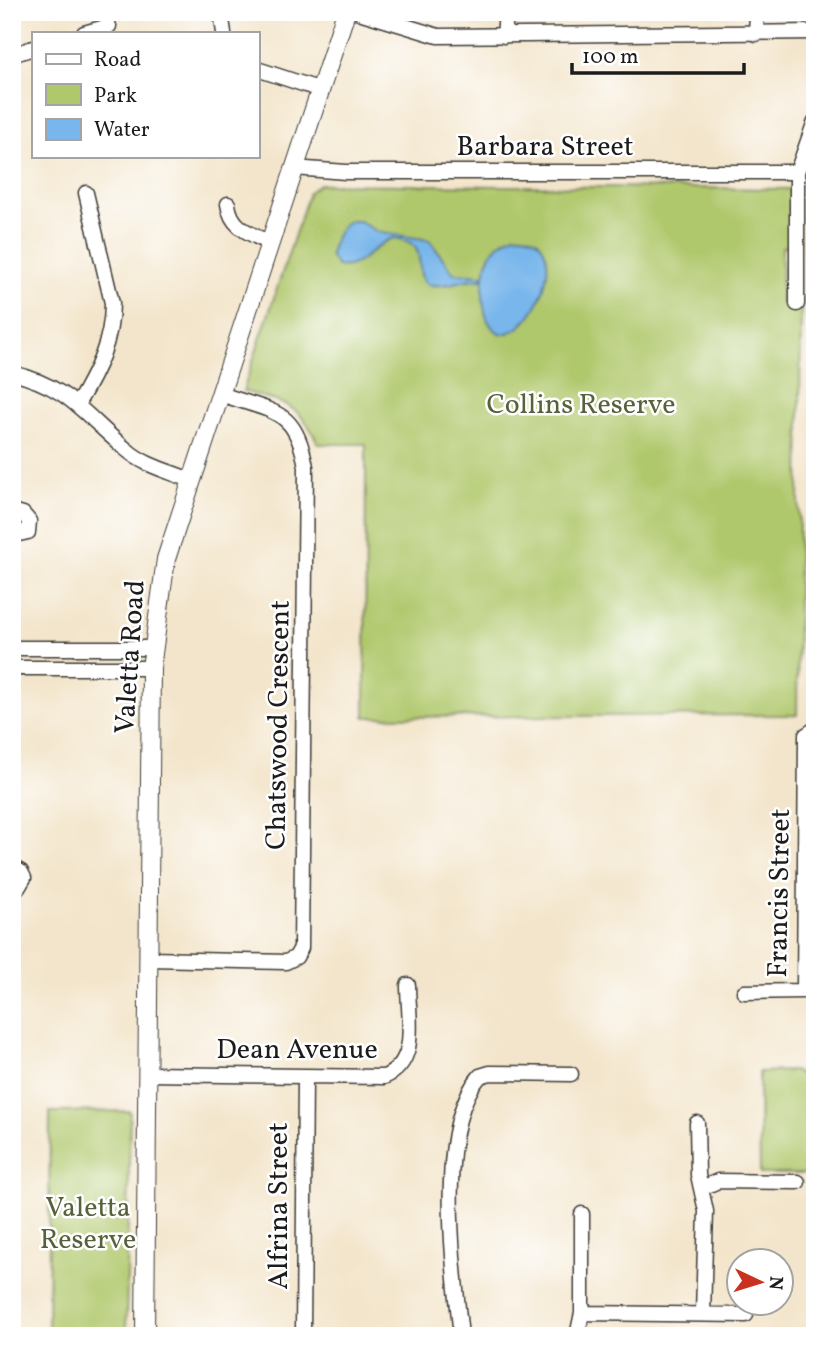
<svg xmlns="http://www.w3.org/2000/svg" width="827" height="1348" viewBox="0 0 827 1348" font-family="Vollkorn,serif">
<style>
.green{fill:#b0c86c;stroke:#667244;stroke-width:2}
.water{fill:#78b6eb;stroke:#4a6984;stroke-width:2}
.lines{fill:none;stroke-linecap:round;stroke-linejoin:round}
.minor-casing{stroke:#3c3a36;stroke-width:17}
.tertiary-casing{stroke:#3c3a36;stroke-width:20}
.minor{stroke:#fff;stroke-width:14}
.tertiary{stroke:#fff;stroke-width:18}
.labels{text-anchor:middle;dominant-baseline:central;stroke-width:5;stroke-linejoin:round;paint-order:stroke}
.street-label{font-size:28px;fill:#1c1c1c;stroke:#fff}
.park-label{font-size:28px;fill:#57613c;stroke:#fff}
</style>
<rect width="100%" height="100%" fill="#fff"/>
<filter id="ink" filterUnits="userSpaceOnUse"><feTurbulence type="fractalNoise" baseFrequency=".0143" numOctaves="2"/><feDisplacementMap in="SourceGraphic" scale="14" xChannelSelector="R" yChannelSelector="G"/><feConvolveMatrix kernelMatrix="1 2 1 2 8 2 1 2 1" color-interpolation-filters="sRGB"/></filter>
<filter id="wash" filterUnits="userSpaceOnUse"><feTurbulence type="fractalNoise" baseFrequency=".00686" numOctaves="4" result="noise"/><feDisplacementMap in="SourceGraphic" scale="28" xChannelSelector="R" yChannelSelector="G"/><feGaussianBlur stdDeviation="1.57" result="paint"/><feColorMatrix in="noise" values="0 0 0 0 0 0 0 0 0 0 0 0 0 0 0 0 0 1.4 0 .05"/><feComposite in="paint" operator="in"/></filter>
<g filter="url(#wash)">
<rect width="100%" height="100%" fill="#f3e5cb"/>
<path class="green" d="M319 184 791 189 790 246 782 247 781 302 801 303 797 715 365 717 366 444H318C300 402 283 404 243 391L309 192Z
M793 1071 815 1082V1174H760L759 1072Z
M130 1111 126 1336H48L50 1112Z"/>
<path class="water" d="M349 221H359L378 232 429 240 454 273 482 275V279C462 278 446 289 426 284 412 271 432 242 394 238 372 244 361 271 337 266L330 256C332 244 338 228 349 221Z
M514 235C574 230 542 330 503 334 478 328 480 277 489 258 494 247 503 240 514 235Z"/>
</g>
<g filter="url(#ink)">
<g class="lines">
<defs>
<path id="minor" d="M221 12 224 33
M359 12 438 36 815 32
M84 33 109 26
M756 34 757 12
M504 36 506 12
M12 55 33 48
M257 69 321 90
M294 168 346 172H797
M228 204C231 228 249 233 270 243
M797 304V172L815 121
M12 373C70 387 84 415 127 450 145 466 169 471 190 480
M78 403C97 371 112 342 112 303L86 193
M12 511 23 514 29 521 28 532 19 534 12 530
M12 648H153
M12 668H151
M12 867 21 872 24 878 18 888H12
M149 959 286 962 296 957 301 948 306 467C296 407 273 413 221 394
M744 992 804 991 806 735 815 729
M147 1074 384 1077C420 1062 408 1018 408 985
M697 1123 698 1175 706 1211 703 1314
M702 1188 718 1181 798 1182
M582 1313 746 1315
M303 1336 305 1076
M461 1336C454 1269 434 1129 480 1076L490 1073 571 1074
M577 1336 582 1313V1214"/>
<path id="tertiary" d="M145 1336 151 668 166 559 346 12"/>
</defs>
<use href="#minor" class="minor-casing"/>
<use href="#tertiary" class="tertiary-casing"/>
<use href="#minor" class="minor"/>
<use href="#tertiary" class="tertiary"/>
</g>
</g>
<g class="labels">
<g class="street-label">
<text x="545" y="147">Barbara Street</text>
<text transform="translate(131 657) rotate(-86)">Valetta Road</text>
<text transform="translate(279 725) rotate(-89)">Chatswood Crescent</text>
<text transform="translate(780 893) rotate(-89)">Francis Street</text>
<text x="297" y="1050">Dean Avenue</text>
<text transform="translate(279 1206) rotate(-90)">Alfrina Street</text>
</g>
<g class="park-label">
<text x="581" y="405">Collins Reserve</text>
<text x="88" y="1208">Valetta<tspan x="88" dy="32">Reserve</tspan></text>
</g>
</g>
<rect width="827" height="1348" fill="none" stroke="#fff" stroke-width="42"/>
<rect x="32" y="32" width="228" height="126" fill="#ffffff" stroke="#a4a4a4" stroke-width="2"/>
<rect x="46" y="54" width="35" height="10" fill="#ffffff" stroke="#a4a4a4" stroke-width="2"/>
<text x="94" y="66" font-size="21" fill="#1c1c1c">Road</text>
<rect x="46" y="84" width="35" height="21" fill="#b0c86c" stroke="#a4a4a4" stroke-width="2"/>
<text x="94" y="102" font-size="21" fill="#1c1c1c">Park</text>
<rect x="46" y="119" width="35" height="21" fill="#78b6eb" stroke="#a4a4a4" stroke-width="2"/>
<text x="94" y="136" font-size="21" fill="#1c1c1c">Water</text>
<g transform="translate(760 1282) rotate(94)"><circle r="33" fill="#ffffff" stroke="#a4a4a4" stroke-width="2"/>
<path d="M0-5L12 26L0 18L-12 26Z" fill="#c8321e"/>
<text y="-10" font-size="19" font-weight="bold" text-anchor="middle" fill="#1c1c1c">N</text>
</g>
<path d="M572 63v10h172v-10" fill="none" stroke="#1c1c1c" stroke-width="3.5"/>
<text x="582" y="63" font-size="21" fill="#1c1c1c" stroke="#ffffff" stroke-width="5" paint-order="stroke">100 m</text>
</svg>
